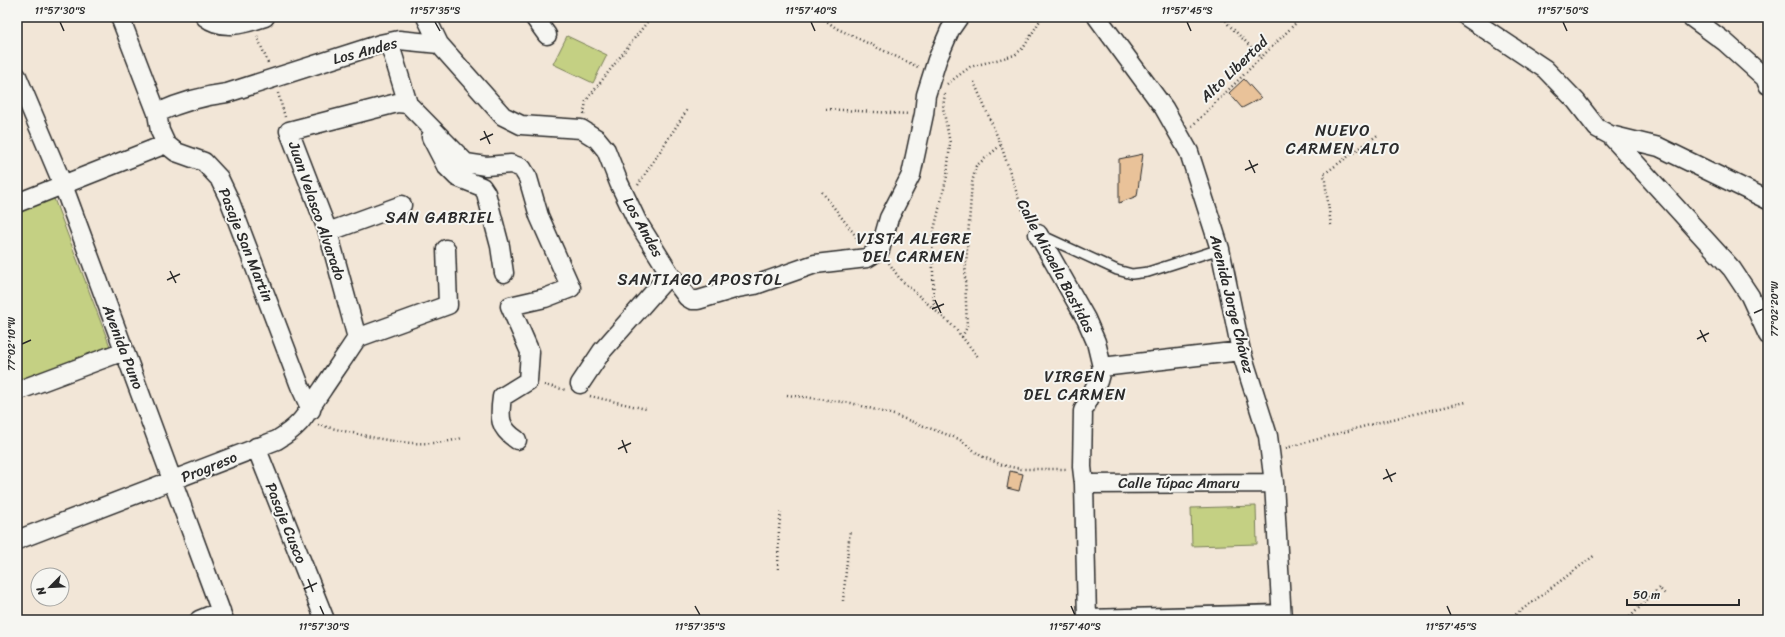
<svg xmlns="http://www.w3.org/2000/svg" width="1785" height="637" viewBox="0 0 1785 637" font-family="Sriracha,sans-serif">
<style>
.green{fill:#c4d083;stroke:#787e57}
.building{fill:#e9c299;stroke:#2b2b2b}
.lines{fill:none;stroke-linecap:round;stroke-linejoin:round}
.service-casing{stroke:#2b2b2b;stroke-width:12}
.minor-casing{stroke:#2b2b2b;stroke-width:21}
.path{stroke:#2b2b2b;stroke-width:2.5;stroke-dasharray:1 3;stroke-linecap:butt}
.service{stroke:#f6f6f2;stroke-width:9}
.minor{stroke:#f6f6f2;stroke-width:18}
.ticks{fill:none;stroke:#2b2b2b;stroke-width:1.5}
.labels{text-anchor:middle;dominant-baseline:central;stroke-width:4;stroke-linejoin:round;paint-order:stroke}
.street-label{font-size:15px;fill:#2b2b2b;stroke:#f6f6f2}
.neighbourhood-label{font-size:16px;letter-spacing:1px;fill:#2b2b2b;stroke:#f6f6f2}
.neatline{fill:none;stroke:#2b2b2b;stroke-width:1.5}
.ticks-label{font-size:10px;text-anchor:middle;fill:#2b2b2b}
</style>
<rect width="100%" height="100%" fill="#f2e6d7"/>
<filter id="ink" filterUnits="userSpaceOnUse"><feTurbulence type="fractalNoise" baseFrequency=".025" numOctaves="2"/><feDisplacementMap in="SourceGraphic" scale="8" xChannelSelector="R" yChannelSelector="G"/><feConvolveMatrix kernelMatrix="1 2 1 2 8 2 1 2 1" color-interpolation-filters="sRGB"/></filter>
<g filter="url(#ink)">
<path class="green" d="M567 36 607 55 593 83 553 64Z
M53 196 111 349 17 385V209Z
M1256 506 1257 544 1192 546 1191 508Z"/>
<path class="building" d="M1244 79 1261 98 1242 108 1229 93Z
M1143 154 1137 196 1119 203V159Z
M1010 471 1023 474 1019 491 1007 488Z"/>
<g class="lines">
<defs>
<path id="service" d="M1041 235 1117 270 1132 274 1148 272 1220 249"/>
<path id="minor" d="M120 17 157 113 160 131 166 144 176 152 204 162 219 178 229 199 300 386 311 410
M205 17C223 31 244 24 265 17
M426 17 439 44
M534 17 547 35
M1097 17 1164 108 1189 152 1220 249 1241 351 1268 436 1274 483 1282 620
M1467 17 1545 69 1576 101 1597 128 1610 135 1659 147 1768 200
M1691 17 1725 42 1765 78 1768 85
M389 42 408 104
M17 76 63 185 224 620
M157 113C181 102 202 96 227 93L380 44 399 40 439 44 503 116 521 125 581 129 597 139 606 150 619 183 637 221 670 274 687 297 692 300H698L738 288 755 285 815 264 867 258 880 250 889 218 911 175 924 114 926 95 937 60 950 30 959 17
M1610 135 1732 269 1750 296 1768 335
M431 137 446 166 457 177 482 187 486 193 500 246 504 273
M17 203 166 144
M328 232 402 205
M1038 234 1086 319 1096 342 1102 367 1098 381 1083 411 1082 467 1084 484 1087 620
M357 338 328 232 289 131 397 103 408 104 466 163 486 166 511 164 522 168 528 178 539 216 571 288 545 298 510 306 530 352 528 381 502 397C499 418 499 428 517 440
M357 338 448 305 446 249
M1102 367 1241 351
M580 384 602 351 670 274
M17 391 124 351
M256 447 325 620
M1084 484 1274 483
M17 540 277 440C304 424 306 413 322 390 334 372 346 355 357 338
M1087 619 1282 614
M199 620 221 611"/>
</defs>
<use href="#service" class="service-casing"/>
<use href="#minor" class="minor-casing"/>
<path class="path" d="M821 17 836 28 918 67
M1224 17 1228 24 1261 57
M257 36 268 63
M974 82 1001 145 1022 209 1030 222
M947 84 970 67 1015 55 1024 47 1042 17
M278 93 285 117
M826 109 909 114
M584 114 586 101 651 17
M1192 126 1302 17
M638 185 687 110
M822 192 855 235 859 244
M1331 225 1324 174 1379 134
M889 263 900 279 954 327 979 358
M934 308 932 238 947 176 950 143 943 108 945 93
M962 337 967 327 965 277 972 183 976 166 1001 145
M544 385 566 390
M787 395 851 403 894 415 959 439 981 456 1002 465 1021 469H1067
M590 396 646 409
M318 425C365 435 415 452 462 438
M1286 448 1380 422 1466 402
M778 569 779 528 781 511
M843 601 850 530
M1505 620 1515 615 1595 555
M1627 620 1659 588 1665 594"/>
<use href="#service" class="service"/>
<use href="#minor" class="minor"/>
</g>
</g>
<path class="ticks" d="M60 22 64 31M435 22 440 31M811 22 815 31M1187 22 1191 31M1563 22 1567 31M484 131 490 144M480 140 493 134M1249 160 1255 173M1245 170 1258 164M170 271 176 283M167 280 180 274M935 300 941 313M932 309 944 304M1754 313 1763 309M1700 330 1706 342M1697 339 1709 333M22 344 31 340M622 440 627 453M618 449 631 443M1386 469 1392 482M1383 479 1396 473M308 579 313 592M304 589 317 583M320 606 324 615M695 606 700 615M1071 606 1075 615M1447 606 1451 615"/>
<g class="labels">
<g class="street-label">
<text transform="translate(365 51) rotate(-15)">Los Andes</text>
<text transform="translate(1234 69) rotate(-44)">Alto Libertad</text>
<text transform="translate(317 211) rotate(71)">Juan Velasco Alvarado</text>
<text transform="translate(643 227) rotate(61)">Los Andes</text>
<text transform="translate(246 245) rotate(68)">Pasaje San Martin</text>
<text transform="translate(1056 266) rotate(62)">Calle Micaela Bastidas</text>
<text transform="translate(1232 304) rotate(76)">Avenida Jorge Chávez</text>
<text transform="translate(123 347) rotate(69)">Avenida Puno</text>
<text transform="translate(209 467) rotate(-22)">Progreso</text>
<text x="1179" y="483">Calle Túpac Amaru</text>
<text transform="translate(286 523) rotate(68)">Pasaje Cusco</text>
</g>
<g class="neighbourhood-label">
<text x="1343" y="130">NUEVO<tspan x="1343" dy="18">CARMEN ALTO</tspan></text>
<text x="440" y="217">SAN GABRIEL</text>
<text x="914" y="238">VISTA ALEGRE<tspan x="914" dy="18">DEL CARMEN</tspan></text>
<text x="700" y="279">SANTIAGO APOSTOL</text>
<text x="1075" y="376">VIRGEN<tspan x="1075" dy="18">DEL CARMEN</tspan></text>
</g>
</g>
<rect width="1785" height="637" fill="none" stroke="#f6f6f2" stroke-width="44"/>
<g transform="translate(50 587) rotate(246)"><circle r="19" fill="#f6f6f2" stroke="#a5a5a2"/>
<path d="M0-3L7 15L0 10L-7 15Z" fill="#2b2b2b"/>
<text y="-6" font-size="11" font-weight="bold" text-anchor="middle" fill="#2b2b2b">N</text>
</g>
<path d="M1627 599v6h112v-6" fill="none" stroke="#2b2b2b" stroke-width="2"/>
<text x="1633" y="599" font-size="12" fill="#2b2b2b" stroke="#f6f6f2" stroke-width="3" paint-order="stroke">50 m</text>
<rect x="22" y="22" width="1741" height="593" class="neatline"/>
<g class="ticks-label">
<text x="60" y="14">11°57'30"S</text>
<text x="435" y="14">11°57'35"S</text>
<text x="811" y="14">11°57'40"S</text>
<text x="1187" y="14">11°57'45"S</text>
<text x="1563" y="14">11°57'50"S</text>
<text transform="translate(1774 309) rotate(-90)" y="4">77°02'20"W</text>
<text transform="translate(11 344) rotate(-90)" y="4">77°02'10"W</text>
<text x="324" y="630">11°57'30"S</text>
<text x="700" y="630">11°57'35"S</text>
<text x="1075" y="630">11°57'40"S</text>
<text x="1451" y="630">11°57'45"S</text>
</g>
</svg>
